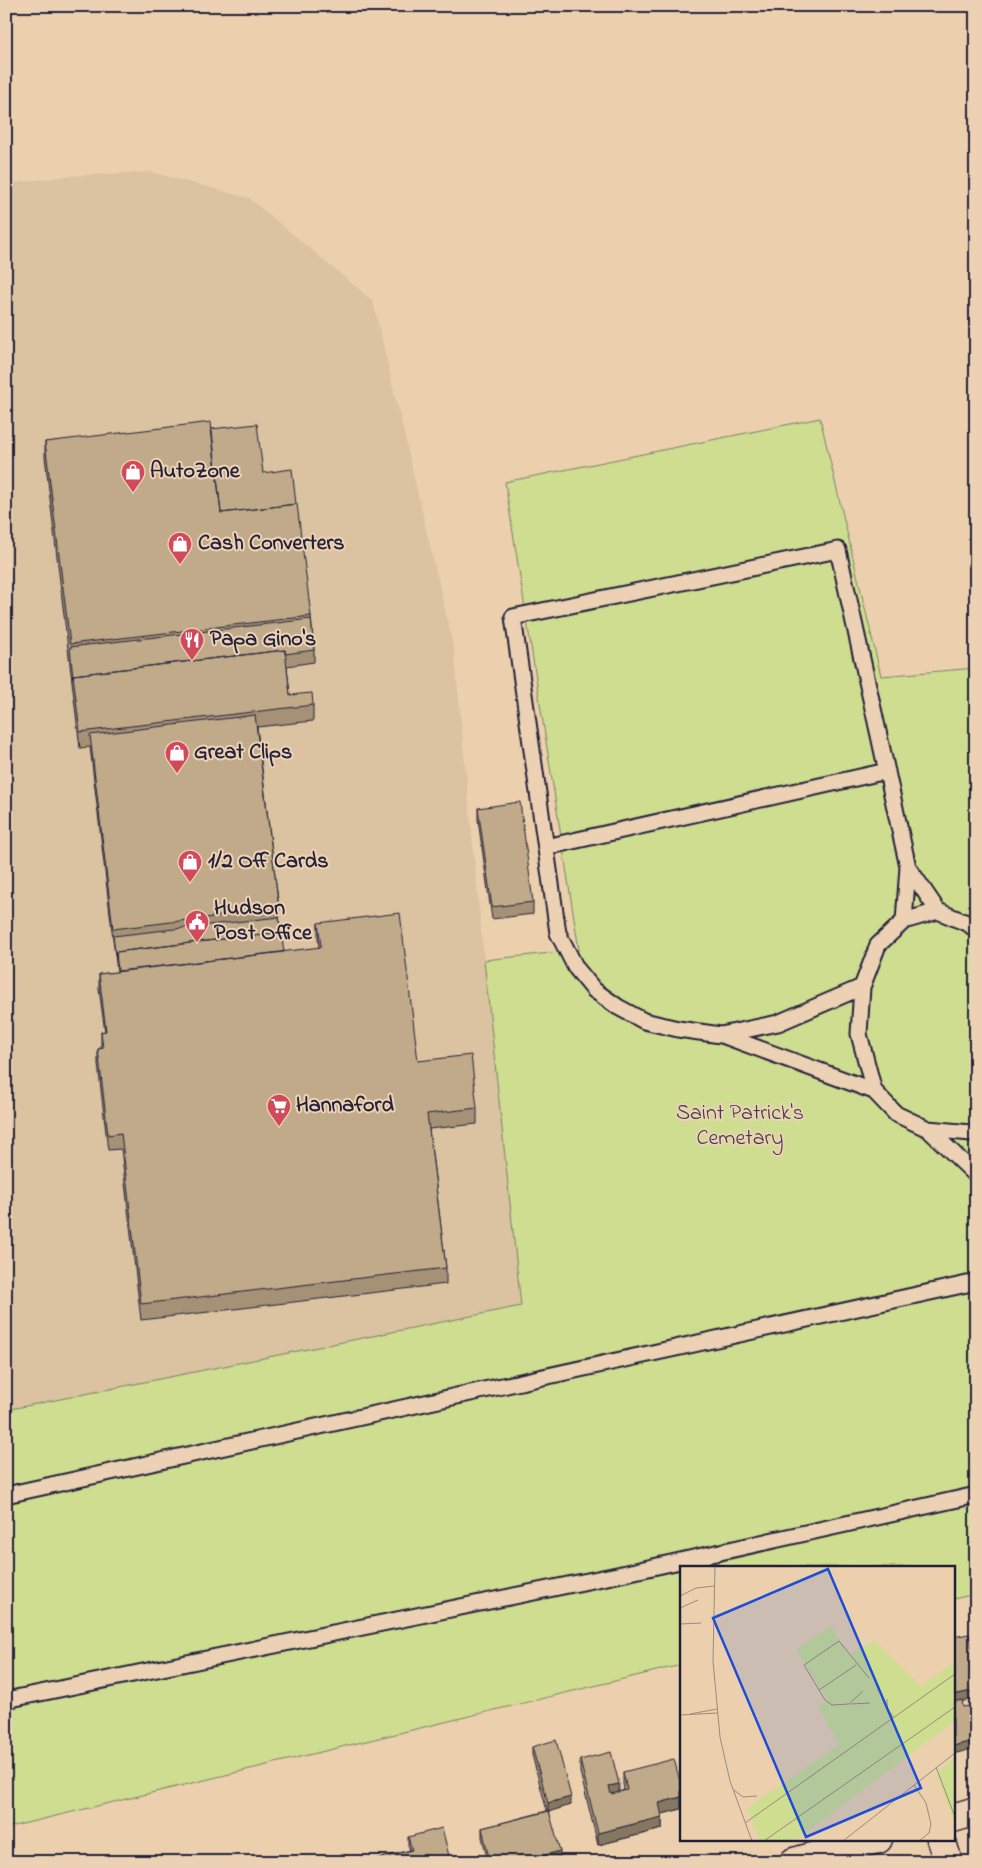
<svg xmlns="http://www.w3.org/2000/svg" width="982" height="1868" viewBox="0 0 982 1868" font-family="'Indie Flower',sans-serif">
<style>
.built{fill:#dbc2a0}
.green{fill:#cedd90;stroke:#788066}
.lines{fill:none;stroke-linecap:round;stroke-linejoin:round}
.service-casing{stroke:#22223b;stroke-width:19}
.minor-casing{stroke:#22223b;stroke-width:31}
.service{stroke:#edd1b4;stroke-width:15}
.minor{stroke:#edd1b4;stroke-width:28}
.wall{fill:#a59276;stroke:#22223b}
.shaded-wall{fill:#867760;stroke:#22223b}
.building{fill:#c0aa89;stroke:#22223b}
.labels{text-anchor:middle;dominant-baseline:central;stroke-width:4;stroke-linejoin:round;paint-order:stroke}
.poi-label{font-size:22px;font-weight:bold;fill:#22223b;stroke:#edd1b4;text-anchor:start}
.park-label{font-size:22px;fill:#3c3e48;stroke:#edd1b4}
.inset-road{fill:none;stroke:#9b8a7f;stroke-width:1}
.view{fill:#1d4ed8;fill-opacity:0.15;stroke:#1d4ed8;stroke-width:2.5}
.inset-edge{fill:none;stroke:#22223b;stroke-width:2.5}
</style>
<rect width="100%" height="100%" fill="#ecd0ad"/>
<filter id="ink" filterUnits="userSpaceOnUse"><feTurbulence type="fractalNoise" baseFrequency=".02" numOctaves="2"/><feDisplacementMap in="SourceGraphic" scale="10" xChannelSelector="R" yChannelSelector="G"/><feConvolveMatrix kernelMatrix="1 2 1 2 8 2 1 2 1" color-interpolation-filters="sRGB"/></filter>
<g filter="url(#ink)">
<path class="built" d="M151 172 249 198 373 301 454 649 484 960 521 1306 6 1410V184L68 176Z"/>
<path class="green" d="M820 418 881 676 976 668V1594L953 1599V1567H681V1665L6 1828V1410L521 1306 484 960 579 950 505 482Z"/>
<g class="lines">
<defs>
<path id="service" d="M546 847 887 771
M904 921 908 867
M976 930 969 924 938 911 904 921 878 945 862 987 859 1034 874 1091 896 1114 928 1129 971 1133 976 1131
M862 987 778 1023 721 1035 678 1029 644 1021 618 1007 594 990 576 968 558 933 513 617 838 550 908 867 938 911
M722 1035 874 1091
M928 1129 976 1175
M6 1495 976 1282
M6 1700 617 1575 976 1495"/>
<path id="minor" d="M953 1818 976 1811
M941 1839 948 1862
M794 1862 878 1839"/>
</defs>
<use href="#service" class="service-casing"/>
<use href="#minor" class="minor-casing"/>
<use href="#service" class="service"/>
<use href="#minor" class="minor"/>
</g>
<path class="wall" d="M211 429 263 473 311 616 314 650V662L287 666 290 695 313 705V721L257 727 279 909 280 932 284 952 319 948 318 938V923L418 1061 477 1108V1124L429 1129 446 1268V1284L141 1320 121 1149 108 1150 98 1064V1049L101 1048V1032H105L99 989V974L117 972 90 747 80 748 45 457V442Z
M478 808 533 902V914L492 919 478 820Z
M532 1747 571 1805 549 1811 560 1860 552 1862H488L482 1837V1828L547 1811 532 1755Z
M580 1760 619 1792 624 1790 623 1784V1772L681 1785V1809L662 1814V1829L598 1845 580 1772Z
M408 1837 450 1862H374V1860L410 1850 408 1845Z"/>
<path class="shaded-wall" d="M976 1690V1699L953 1703V1695Z
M976 1740V1748L953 1754V1746Z
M619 1784V1796L609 1799V1786Z
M571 1797V1805L548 1812V1803Z
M681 1797V1809L659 1815V1803Z
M662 1817V1829L598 1845V1833Z
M560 1851V1860L552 1862H520Z"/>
<path class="building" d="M211 422 221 513 297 504 311 616 70 644 45 442Z
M257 424 263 473 292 469 296 504 221 513 211 429Z
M311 619 314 650 285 654V650L73 675V678L70 647Z
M285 650 290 695 312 693 313 705 80 732 73 675Z
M255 715 279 909 113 929 90 735Z
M520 802 533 902 492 907 478 808Z
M400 913 418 1061 471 1055 477 1108 427 1114 446 1268 141 1304 121 1133 108 1135 98 1049 103 1048 101 1032 106 1031 99 974 321 947 318 923Z
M279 917 280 932 116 952V959L113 936Z
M281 932 284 952 118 971 116 952Z
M969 1634 976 1666V1690L953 1695V1637Z
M962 1700 963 1707 976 1705V1740L953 1746V1702Z
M556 1740 571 1797 548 1803 532 1747Z
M611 1752 619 1784 609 1786 611 1794 627 1790 623 1772 674 1759 681 1785V1797L659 1803 662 1817 598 1833 580 1760Z
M549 1811 560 1851 520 1862H490L482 1828Z
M442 1828 450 1860 442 1862H375L374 1860 412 1850 408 1837Z
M349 1856 351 1862H321Z"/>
</g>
<defs>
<symbol id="shop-pin" viewBox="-11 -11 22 30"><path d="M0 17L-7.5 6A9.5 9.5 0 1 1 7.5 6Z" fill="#d1495b" stroke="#edd1b4"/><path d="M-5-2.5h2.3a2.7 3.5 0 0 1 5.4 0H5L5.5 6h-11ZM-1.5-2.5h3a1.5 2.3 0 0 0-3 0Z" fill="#fff"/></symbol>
<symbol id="restaurant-pin" viewBox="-11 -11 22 30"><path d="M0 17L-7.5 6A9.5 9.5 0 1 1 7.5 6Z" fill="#d1495b" stroke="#edd1b4"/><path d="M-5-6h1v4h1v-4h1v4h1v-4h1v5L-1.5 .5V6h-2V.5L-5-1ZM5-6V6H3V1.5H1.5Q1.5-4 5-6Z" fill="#fff"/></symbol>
<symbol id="civic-pin" viewBox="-11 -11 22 30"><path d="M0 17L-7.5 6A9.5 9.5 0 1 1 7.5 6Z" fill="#d1495b" stroke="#edd1b4"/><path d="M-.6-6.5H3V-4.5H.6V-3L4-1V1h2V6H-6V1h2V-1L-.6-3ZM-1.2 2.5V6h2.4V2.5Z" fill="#fff"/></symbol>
<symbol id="supermarket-pin" viewBox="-11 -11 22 30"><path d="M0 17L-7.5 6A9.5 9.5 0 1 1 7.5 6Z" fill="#d1495b" stroke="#edd1b4"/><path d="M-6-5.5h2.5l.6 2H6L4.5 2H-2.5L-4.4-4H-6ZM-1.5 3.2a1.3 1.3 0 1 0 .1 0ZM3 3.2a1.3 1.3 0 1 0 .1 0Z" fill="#fff"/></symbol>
</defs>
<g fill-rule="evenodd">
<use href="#shop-pin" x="119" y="458" width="28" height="38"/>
<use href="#shop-pin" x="166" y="530" width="28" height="38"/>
<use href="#restaurant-pin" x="178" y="626" width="28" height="38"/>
<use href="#shop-pin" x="163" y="739" width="28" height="38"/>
<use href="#shop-pin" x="176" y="848" width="28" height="38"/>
<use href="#civic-pin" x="183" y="908" width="28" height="38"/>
<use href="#supermarket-pin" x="265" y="1092" width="28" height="38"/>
</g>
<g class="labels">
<g class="poi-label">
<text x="150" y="472">AutoZone</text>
<text x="198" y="544">Cash Converters</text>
<text x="210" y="640">Papa Gino's</text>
<text x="194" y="753">Great Clips</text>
<text x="208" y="862">1/2 Off Cards</text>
<text x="214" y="909">Hudson<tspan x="214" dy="25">Post Office</tspan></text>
<text x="296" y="1106">Hannaford</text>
</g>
<g class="park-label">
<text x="740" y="1114">Saint Patrick's<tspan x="740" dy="25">Cemetary</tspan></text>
</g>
</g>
<g transform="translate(680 1566)">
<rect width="275" height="275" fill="#ecd0ad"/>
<path d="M150 60 170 88 195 75 241 120 275 96V155L114 275H80L67 242 159 179 138 141 148 135 116 84ZM275 192V259L256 207Z" fill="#cedd90"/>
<path class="inset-road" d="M35 0 33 95 40 171 50 215 72 275M0 30 16 22 34 20M0 42 18 34M0 58 21 57M139 124 176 99M183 125 169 138 152 139 145 134 124 99 159 75 189 112M207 133V142L214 152M171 138 190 137M10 148 37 143M0 149 37 147M0 191V213M256 201 275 251M234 219 246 237 251 258 249 267 239 275M54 224 63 231 77 230M65 257 275 108M84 275 275 141M163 275 275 187"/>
<path class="view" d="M148 3 241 222 126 271 33 52Z"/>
<rect width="275" height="275" class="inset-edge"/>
</g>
<rect width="982" height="1868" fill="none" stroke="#edd1b4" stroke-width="25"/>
<rect x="12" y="12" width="957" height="1843" fill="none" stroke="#22223b" stroke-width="2" filter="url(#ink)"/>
</svg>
